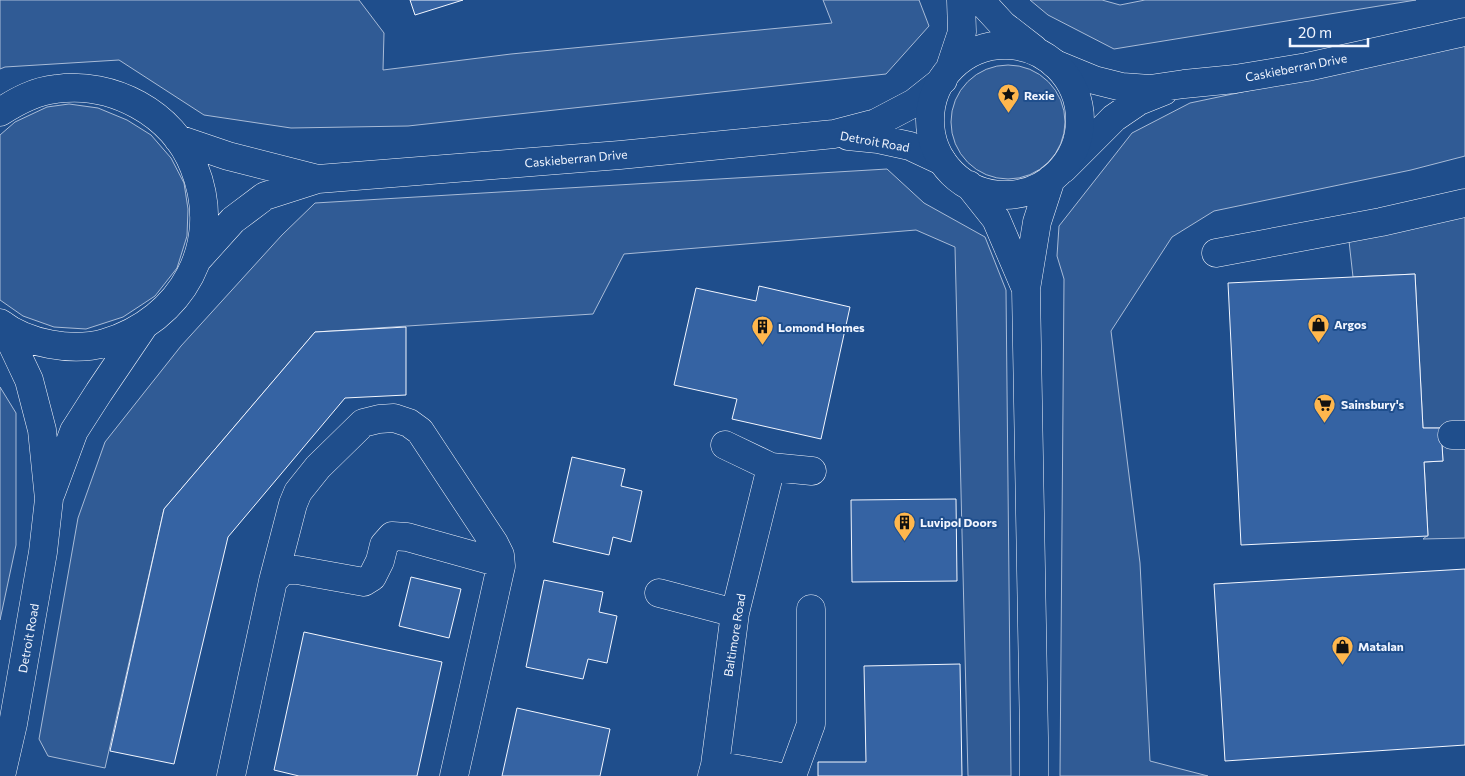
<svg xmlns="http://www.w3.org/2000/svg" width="1465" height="776" viewBox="0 0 1465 776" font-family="Commissioner,sans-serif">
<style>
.built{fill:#305b95;stroke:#a8bbd7}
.building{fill:#3563a3;stroke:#f2f6ff}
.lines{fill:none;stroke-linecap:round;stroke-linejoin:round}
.minor-casing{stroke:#f2f6ff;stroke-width:29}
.major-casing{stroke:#f2f6ff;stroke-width:29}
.minor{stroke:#1f4e8c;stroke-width:28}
.major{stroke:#1f4e8c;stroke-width:28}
.labels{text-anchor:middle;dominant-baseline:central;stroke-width:4;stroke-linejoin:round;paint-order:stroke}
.street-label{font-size:12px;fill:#f2f6ff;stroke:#1f4e8c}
.poi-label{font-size:12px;font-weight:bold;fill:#f2f6ff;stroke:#1f4e8c;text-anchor:start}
</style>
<rect width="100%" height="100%" fill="#1f4e8c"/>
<path class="built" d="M0 0H359L384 33 383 70 511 54 832 23 823 0H919L929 26 886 74 408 126 291 128 204 115 119 60 5 67 0 69Z
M1030 0H1102L1120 5 1145 0H1416L1114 49 1048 15Z
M1465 45V156L1411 170 1214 211 1172 237 1111 331 1140 563 1150 761 1208 776H1060L1064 279 1057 256 1059 226 1132 133 1190 103Z
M951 122a57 57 0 1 1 114 0a57 57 0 1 1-114 0Z
M69 104 98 108 127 120 151 135 171 158 184 183 188 209 187 236 177 268 155 296 123 317 86 329 54 327 23 316 0 300V135L15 122 47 107Z
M887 169 924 203 985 237 1006 290 1011 776H968L955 247 916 230 624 254 593 314 315 332 164 509 105 768 48 756 39 739 78 518 105 442 181 346 282 235 315 203Z
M1465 207V538L1423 539 1428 535 1424 462 1443 461 1441 428H1423L1415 274 1353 277 1348 232Z
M0 387 16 413V545L0 620Z"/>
<path class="building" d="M410 0H463L415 15Z
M1415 274 1423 428H1441L1443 461 1424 462 1428 536 1241 545 1228 283Z
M759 286 850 307 821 439 732 419 737 399 674 385 696 288 756 301Z
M406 327V395L345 398 228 537 174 764 110 751 164 509 315 332Z
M572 457 625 469 621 486 642 491 631 542 613 537 609 555 553 542Z
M956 499 957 581 852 582 851 500Z
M1465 569V745L1225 761 1214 584Z
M411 577 461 589 449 638 399 626Z
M544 580 603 592 599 612 617 616 607 663 588 659 583 679 526 667Z
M304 632 442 662 417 776H299L274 770Z
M960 664 962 776H818V762H866L864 666Z
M517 708 610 729 600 776H502Z"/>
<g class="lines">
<defs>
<path id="minor" d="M1055 64 1094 80 1122 87 1150 89 1184 84 1235 79 1307 67 1465 32
M0 112C17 101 35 91 56 89 112 81 173 113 194 167 225 244 182 320 105 343 72 352 27 344 0 323
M848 136 878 139 910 146 942 161
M178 139 228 156 318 179
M1063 169 1114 118 1139 101 1164 91
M1216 253 1381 222 1465 203
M197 260 233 220 265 196 318 179 620 155 834 134 876 123 914 103 943 80
M1452 435H1465
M725 445 771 467 812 471
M51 493 74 431 99 392 143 327
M273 581 293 504 298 492 318 467 363 423 379 419 394 418 409 423 420 431 494 543 500 555 501 566
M659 593 735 613
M715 765 776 776
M1 776 13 724 43 552 49 499 42 430 29 380 3 325
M231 776 273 581 283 570H297L364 582 372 577 380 561 384 545 392 536 407 537 493 561 501 566 454 776
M712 776 715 765 735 613 771 467
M792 776 811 724V609"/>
<path id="major" d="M980 0 1003 25 1034 49
M930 120a75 75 0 1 1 150 0a75 75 0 1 1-150 0Z
M950 68 962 32 961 0
M969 185 996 219 1026 289
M1034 776V737L1026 289 1037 222 1051 179"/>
</defs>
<use href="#minor" class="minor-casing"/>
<use href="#major" class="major-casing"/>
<use href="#minor" class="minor"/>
<use href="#major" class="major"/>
</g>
<defs>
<symbol id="sight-pin" viewBox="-11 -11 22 30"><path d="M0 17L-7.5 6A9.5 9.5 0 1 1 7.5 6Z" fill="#ffb74d" stroke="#1f4e8c"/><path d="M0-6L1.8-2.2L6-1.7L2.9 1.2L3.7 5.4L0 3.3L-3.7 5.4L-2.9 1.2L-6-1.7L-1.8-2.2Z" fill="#111"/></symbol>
<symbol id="shop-pin" viewBox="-11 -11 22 30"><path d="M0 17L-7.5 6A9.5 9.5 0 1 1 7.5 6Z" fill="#ffb74d" stroke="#1f4e8c"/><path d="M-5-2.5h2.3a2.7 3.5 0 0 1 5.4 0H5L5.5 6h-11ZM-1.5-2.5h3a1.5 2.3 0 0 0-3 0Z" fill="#111"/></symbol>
<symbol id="building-pin" viewBox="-11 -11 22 30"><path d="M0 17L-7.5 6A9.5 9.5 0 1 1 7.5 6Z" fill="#ffb74d" stroke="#1f4e8c"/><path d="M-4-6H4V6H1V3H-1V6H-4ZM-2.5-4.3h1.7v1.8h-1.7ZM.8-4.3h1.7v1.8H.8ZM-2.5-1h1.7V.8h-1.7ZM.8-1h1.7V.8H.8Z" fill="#111"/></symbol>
<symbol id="supermarket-pin" viewBox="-11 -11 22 30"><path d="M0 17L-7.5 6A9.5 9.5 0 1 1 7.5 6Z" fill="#ffb74d" stroke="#1f4e8c"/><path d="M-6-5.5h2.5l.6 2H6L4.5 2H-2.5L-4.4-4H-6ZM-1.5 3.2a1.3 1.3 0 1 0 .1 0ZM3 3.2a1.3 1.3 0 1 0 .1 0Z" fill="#111"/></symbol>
</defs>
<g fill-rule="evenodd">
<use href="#sight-pin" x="996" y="82" width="25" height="34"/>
<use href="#shop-pin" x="1306" y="312" width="25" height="34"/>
<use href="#building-pin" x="750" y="314" width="25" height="34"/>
<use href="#supermarket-pin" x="1312" y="392" width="25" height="34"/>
<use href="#building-pin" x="892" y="510" width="25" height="34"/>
<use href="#shop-pin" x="1330" y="634" width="25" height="34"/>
</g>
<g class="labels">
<g class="street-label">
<text transform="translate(1296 67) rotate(-11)">Caskieberran Drive</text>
<text transform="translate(875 141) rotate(10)">Detroit Road</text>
<text transform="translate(576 158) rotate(-5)">Caskieberran Drive</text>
<text transform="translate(734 635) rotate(-81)">Baltimore Road</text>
<text transform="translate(28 638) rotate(-80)">Detroit Road</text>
</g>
<g class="poi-label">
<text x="1024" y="95">Rexie</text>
<text x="1334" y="324">Argos</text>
<text x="778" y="327">Lomond Homes</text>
<text x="1341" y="404">Sainsbury's</text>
<text x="920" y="522">Luvipol Doors</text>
<text x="1358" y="646">Matalan</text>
</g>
</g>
<path d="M1290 38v8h78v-8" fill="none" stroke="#f2f6ff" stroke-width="2.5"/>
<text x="1298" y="38" font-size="15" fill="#f2f6ff" stroke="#1f4e8c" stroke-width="4" paint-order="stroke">20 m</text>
</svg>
